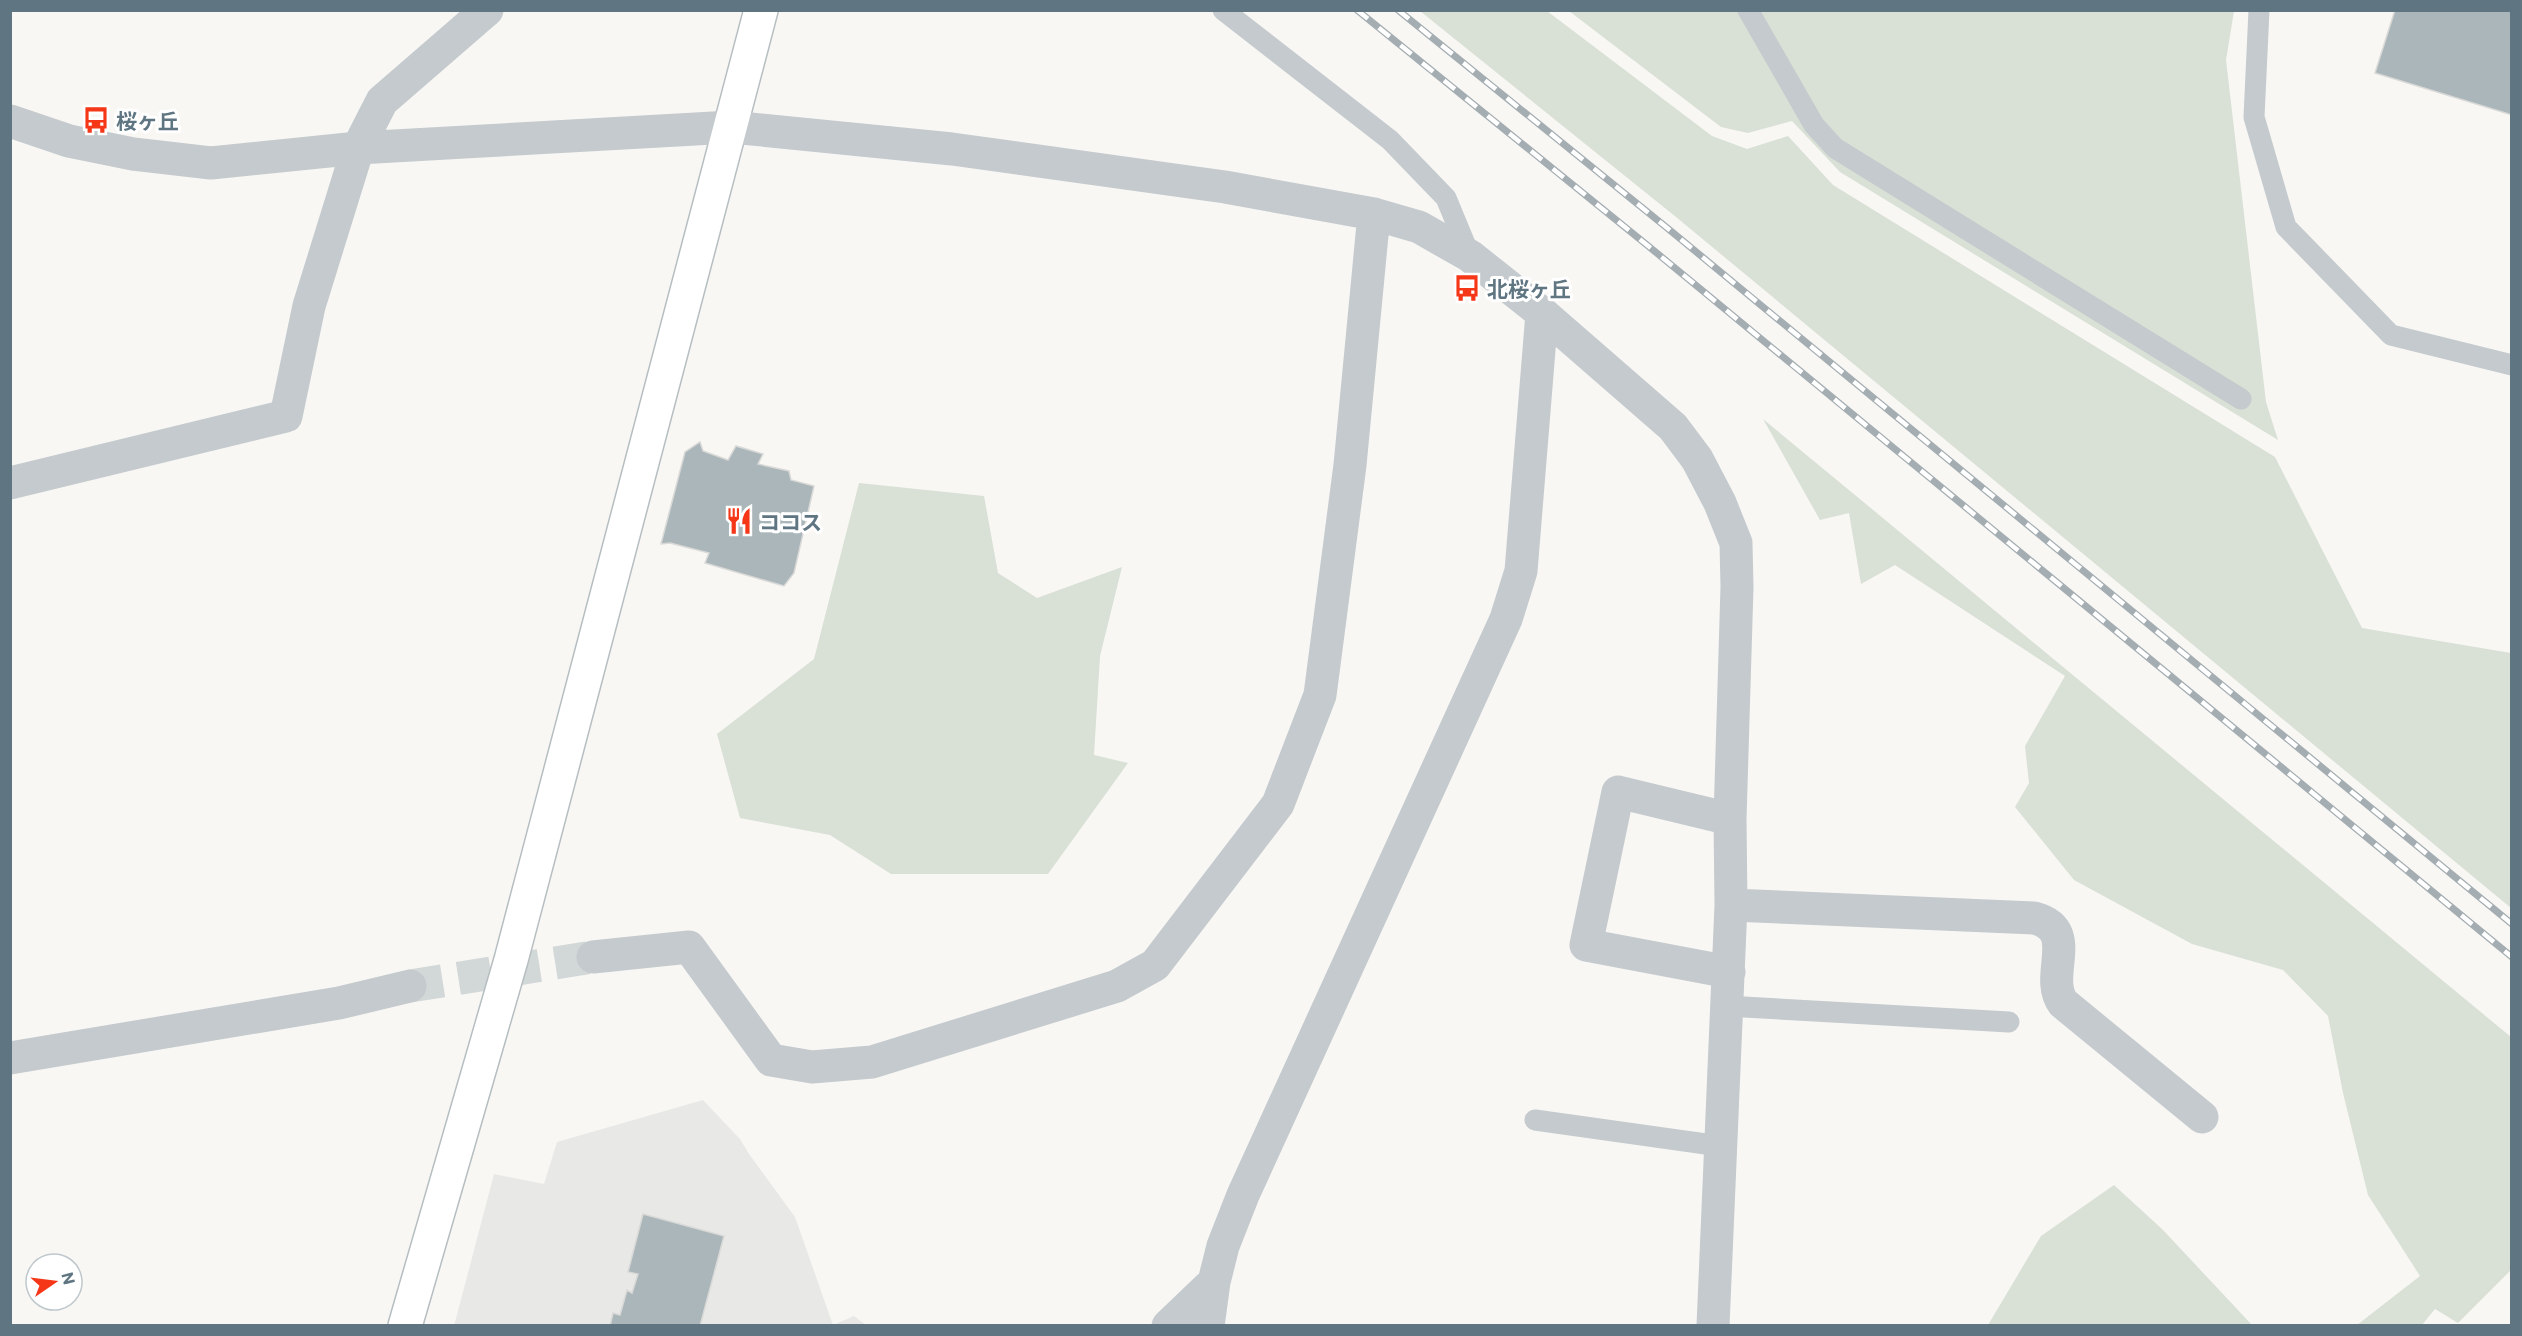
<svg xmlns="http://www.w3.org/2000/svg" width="2522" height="1336" viewBox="0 0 2522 1336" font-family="Commissioner,'Noto Sans JP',sans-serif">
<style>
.built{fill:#e8e9e7}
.green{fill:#d9e0d5}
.building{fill:#aab6ba;stroke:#d9d9d7;stroke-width:1.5}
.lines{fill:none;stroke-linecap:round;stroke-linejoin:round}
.street-tunnel{stroke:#d2d7d8;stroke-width:33;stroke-dasharray:33 16;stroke-linecap:butt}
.secondary-casing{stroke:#b6bec1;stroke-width:36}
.lane{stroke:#c4cacd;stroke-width:21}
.street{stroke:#c4cacd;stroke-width:33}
.secondary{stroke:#fff;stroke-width:33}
.rail-casing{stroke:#a4adb2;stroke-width:7}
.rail{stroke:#fff;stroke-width:4.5;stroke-dasharray:14;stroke-linecap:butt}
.labels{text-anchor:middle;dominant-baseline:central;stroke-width:6;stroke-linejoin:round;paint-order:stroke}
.poi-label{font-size:21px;font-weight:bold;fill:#5f7682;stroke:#fff;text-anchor:start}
</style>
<rect width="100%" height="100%" fill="#f8f7f4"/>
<path class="built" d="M703 1100 740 1139 749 1154 795 1217 833 1325 854 1316 866 1325 454 1326 494 1174 544 1184 557 1142Z"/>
<path class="green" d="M1420 11H1547L1712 136 1747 149 1788 136 1833 185 2275 457 2362 628 2511 653V908L1676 217Z
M1569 11H2234L2226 60 2266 402 2278 440 1840 172 1792 121 1748 133 1721 127Z
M1763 419 2511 1037V1270L2458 1323 2435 1309 2422 1325H2357L2420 1276 2368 1195 2343 1093 2328 1016 2283 970 2192 944 2074 880 2015 807 2029 783 2025 746 2065 676 1895 565 1861 584 1849 513 1820 520Z
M859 483 984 496 998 573 1037 598 1122 567 1100 656 1094 755 1128 763 1048 874H891L830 835 740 818 717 734 814 659Z
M2114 1185 2163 1230 2252 1325H1988L2041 1236Z"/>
<path class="building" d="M2395 10H2512V115L2375 73Z
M700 442 703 451 728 460 736 446 763 454 758 464 789 471 791 480 814 486 794 573 784 586 705 563 709 553 670 543 661 544 685 452Z
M643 1214 724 1236 700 1326H610L613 1313 620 1315 627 1290 632 1293 638 1274 628 1272Z"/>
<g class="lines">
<path class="street-tunnel" d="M410 986 593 957"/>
<defs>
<path id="secondary" d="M405 1326 511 960 761 10"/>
</defs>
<use href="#secondary" class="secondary-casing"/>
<path class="lane" d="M1223 10 1390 140 1446 198 1470 256
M1748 10 1814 125 1835 148 2241 399
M2259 10 2254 117 2286 227 2391 335 2512 365
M1726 1006 2009 1022
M1535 1120 1720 1146"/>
<path class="street" d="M10 121 69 141 133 154 211 163 358 148 731 127 952 149 1225 187 1374 214 1419 227 1470 256 1542 313 1673 427 1697 459 1720 503 1736 543 1737 587 1730 819 1731 905 1713 1326
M10 483 286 416 309 306 358 148 382 101 487 10
M1731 905 2034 918C2081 930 2043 975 2063 1003L2202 1117
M593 957 689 947 771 1060 812 1067 872 1062 1117 986 1155 965 1278 804 1320 695 1350 465 1374 214
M1729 972 1586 945 1618 792 1730 819
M10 1058 339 1003 410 986
M1168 1326 1214 1282
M1208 1326 1214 1282 1223 1246 1243 1195 1506 619 1521 571 1542 313"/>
<use href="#secondary" class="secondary"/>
<defs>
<path id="rail" d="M1357 10 1647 245 2512 957
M1398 10 1666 227 2512 924"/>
</defs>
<use href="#rail" class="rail-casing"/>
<use href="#rail" class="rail"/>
</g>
<defs>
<symbol id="bus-bare" viewBox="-9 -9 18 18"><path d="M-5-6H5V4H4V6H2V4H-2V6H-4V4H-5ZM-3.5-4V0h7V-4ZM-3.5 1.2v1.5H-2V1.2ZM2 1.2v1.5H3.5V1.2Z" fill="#f53617" stroke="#fff" stroke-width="2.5" paint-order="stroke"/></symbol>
<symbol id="restaurant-bare" viewBox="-9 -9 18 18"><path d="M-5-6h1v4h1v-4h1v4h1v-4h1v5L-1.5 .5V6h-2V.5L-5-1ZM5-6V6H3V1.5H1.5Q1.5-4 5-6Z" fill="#f53617" stroke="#fff" stroke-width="2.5" paint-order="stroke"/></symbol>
</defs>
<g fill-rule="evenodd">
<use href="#bus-bare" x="77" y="101" width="38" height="38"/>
<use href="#bus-bare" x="1448" y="269" width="38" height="38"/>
<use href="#restaurant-bare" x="720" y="502" width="38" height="38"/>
</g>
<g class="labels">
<g class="poi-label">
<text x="116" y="120">桜ヶ丘</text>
<text x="1487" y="288">北桜ヶ丘</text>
<text x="759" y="521">ココス</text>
</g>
</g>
<rect width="2522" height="1336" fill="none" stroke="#5f7682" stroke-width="24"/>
<g transform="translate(54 1282) rotate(76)"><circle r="28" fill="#ffffff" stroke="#bfc8cd" stroke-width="1.5"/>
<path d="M0-4.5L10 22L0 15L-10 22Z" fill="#f53617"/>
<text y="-9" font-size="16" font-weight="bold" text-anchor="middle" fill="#5f7682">N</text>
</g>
</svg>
